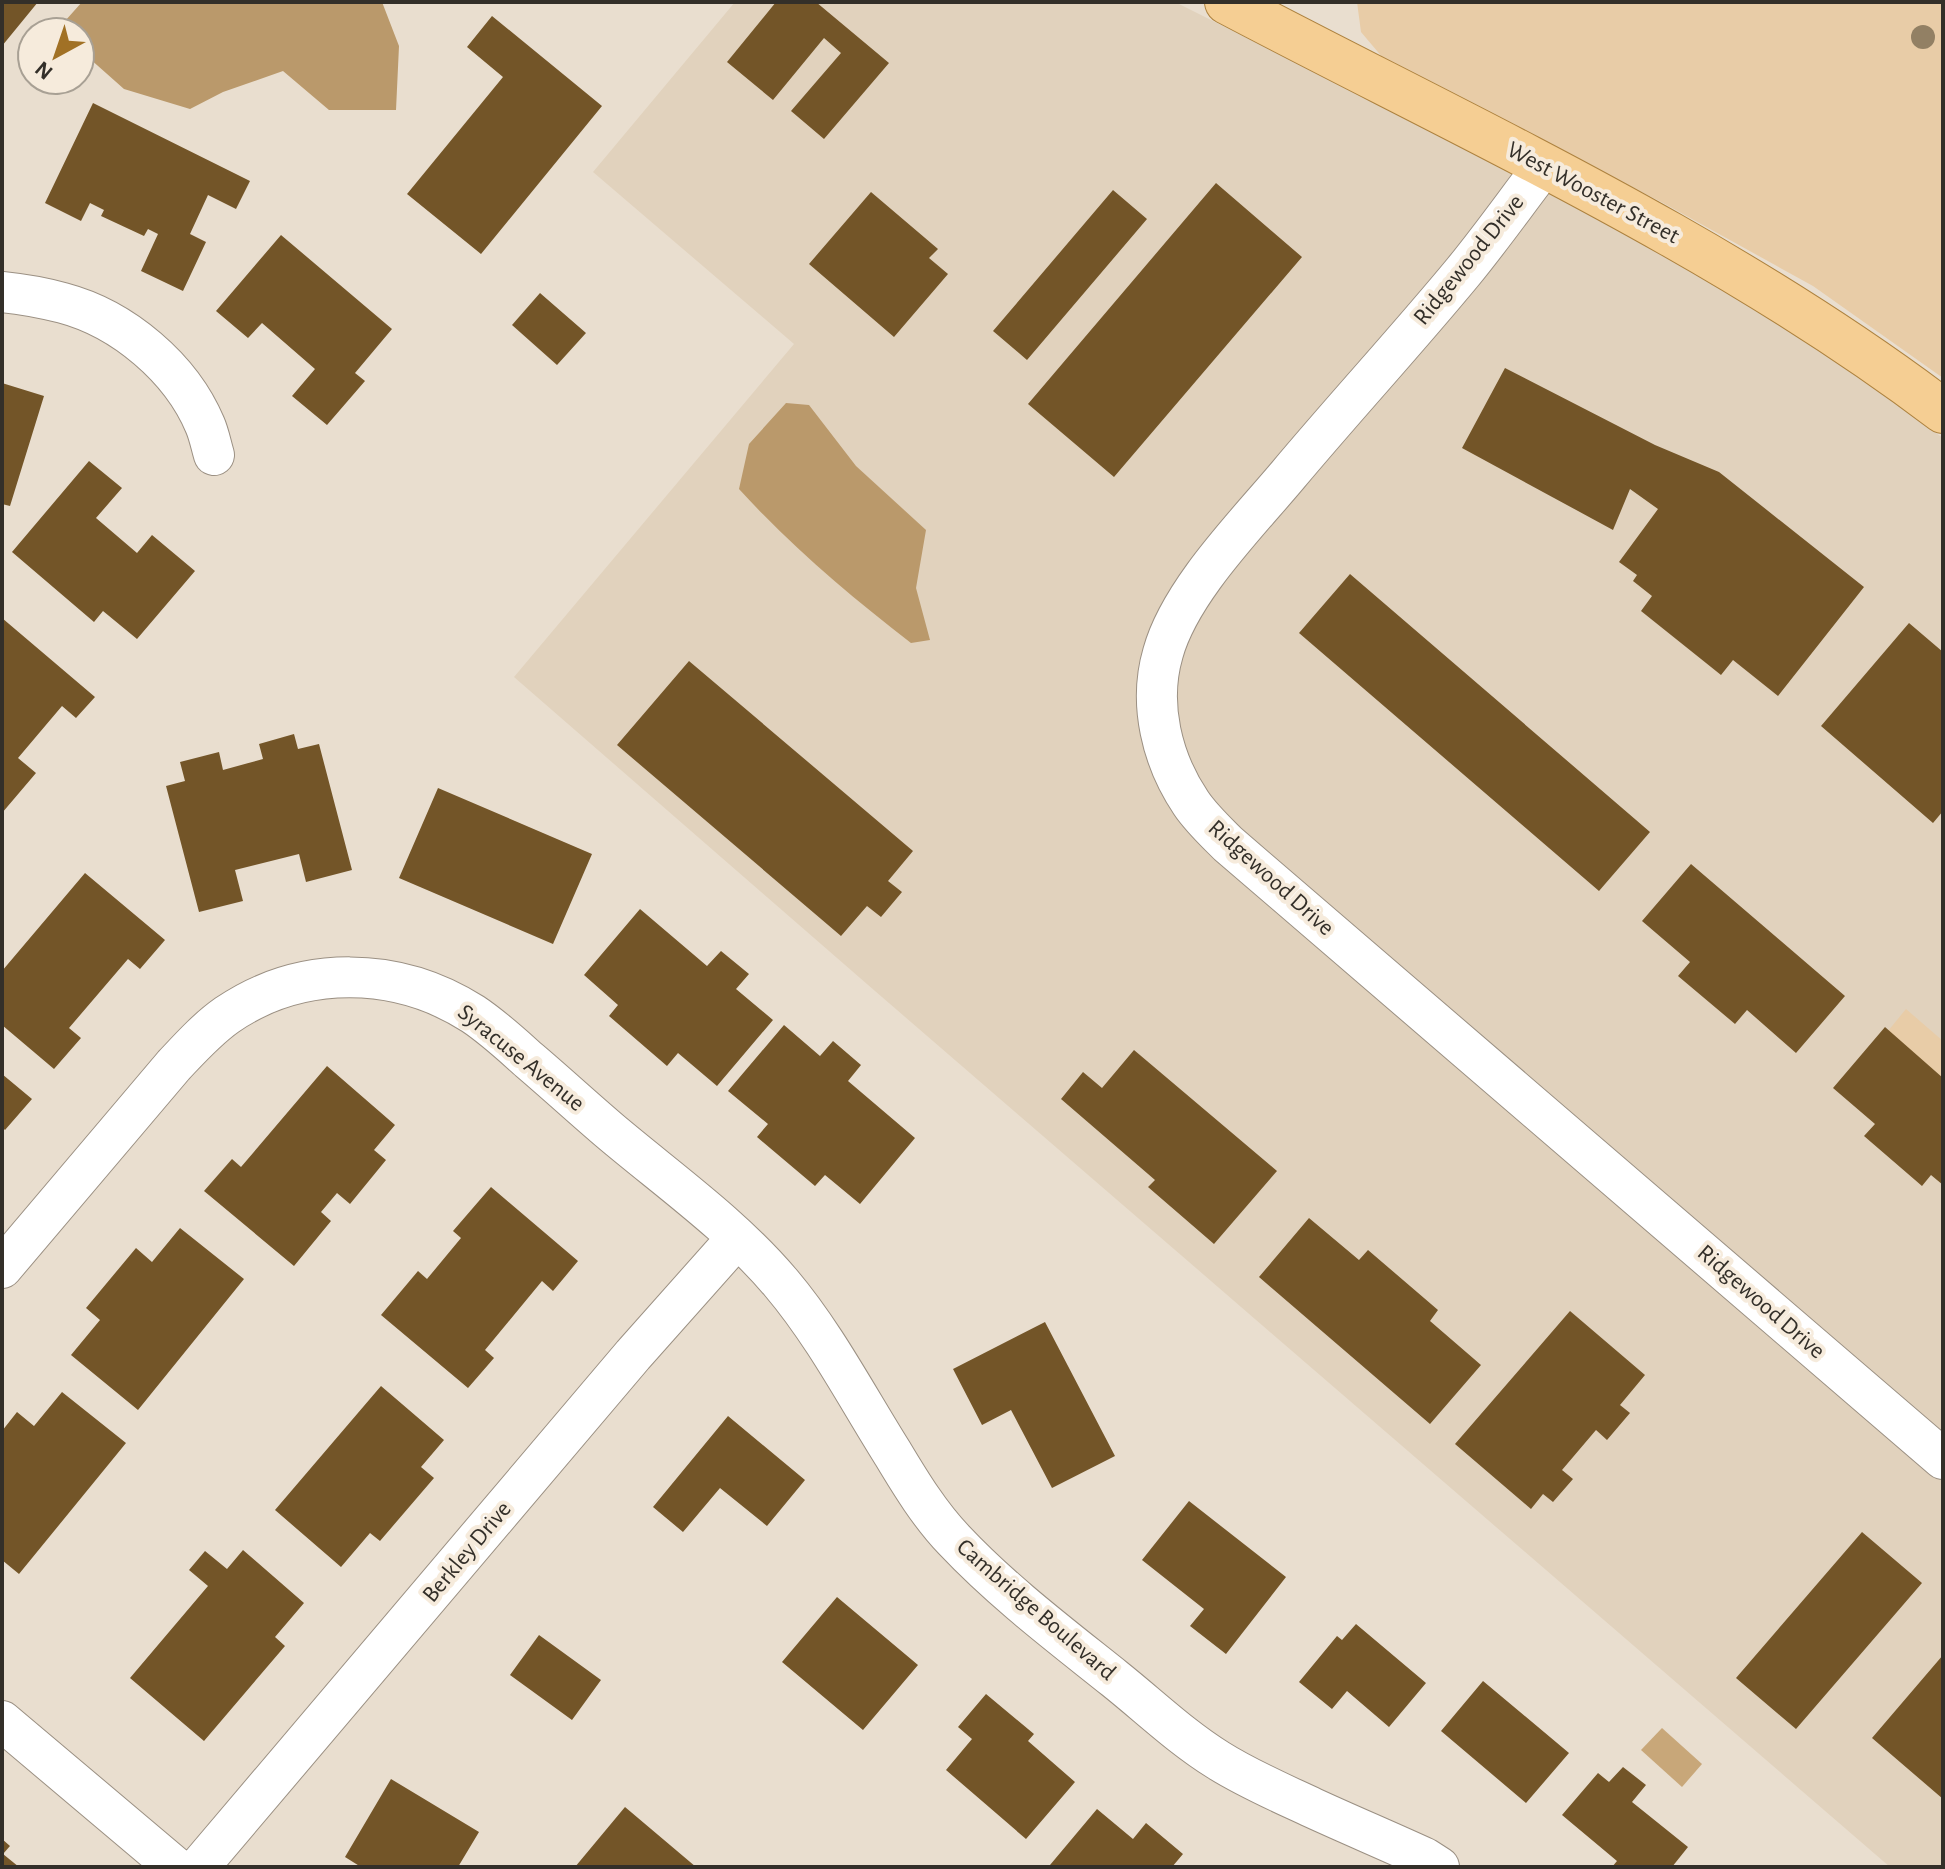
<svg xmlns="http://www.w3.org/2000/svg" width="1945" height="1869" viewBox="0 0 1945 1869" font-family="'Alegreya Sans',sans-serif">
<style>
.built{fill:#e1d2bd}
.green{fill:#e8cca7}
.forest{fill:#ba996b}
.water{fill:#c8a779}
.building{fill:#735528}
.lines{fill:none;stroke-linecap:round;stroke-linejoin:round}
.minor-casing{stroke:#9b9083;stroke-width:42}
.major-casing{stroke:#ad823f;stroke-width:46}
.minor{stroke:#fff;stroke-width:40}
.major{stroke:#f5ce93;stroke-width:44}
.tree{fill:#928064}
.labels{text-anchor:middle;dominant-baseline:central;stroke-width:8;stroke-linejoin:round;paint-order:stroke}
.street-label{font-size:24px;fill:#332f29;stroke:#f6ebdc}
</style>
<rect width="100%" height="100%" fill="#e9decf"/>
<path class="built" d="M735 2H1175L1457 143 1747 298 1943 438V1867H1890L875 991 514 677 794 344 593 172Z"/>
<path class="green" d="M1357 2H1943V378L1813 286 1663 203 1383 58 1361 32Z
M1906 1009 1943 1041V1078L1888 1031Z"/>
<path class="forest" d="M82 2H382L399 46 396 110H329L283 71 223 92 190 109 124 89 80 50V32H59L57 30Z
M786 403 809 405 856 466 926 530 916 588 930 640 911 643C850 596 791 546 739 489L749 444Z"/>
<path class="water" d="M1662 1728 1702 1764 1682 1787 1641 1750Z"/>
<path class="building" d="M2 2H38L2 46Z
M776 2H816L889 63 824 139 791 111 841 53 824 38 773 100 727 62Z
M492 16 602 106 481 254 407 194 503 77 467 47Z
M93 103 250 181 236 209 208 195 190 234 206 242 183 291 141 271 158 234 148 229 144 236 101 216 104 210 90 203 81 221 45 203Z
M1216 183 1302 257 1114 477 1028 404Z
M1113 190 1147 219 1027 360 993 331Z
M871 192 938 249 929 258 948 274 894 337 809 264Z
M281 235 392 329 355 373 365 381 327 425 292 396 315 369 262 323 248 338 216 311Z
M540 293 586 333 557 365 512 325Z
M1505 368 1655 445 1719 472 1864 587 1778 696 1733 660 1721 675 1641 611 1652 596 1633 581 1637 575 1619 562 1658 509 1630 489 1613 530 1462 448Z
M2 383 44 396 10 506 2 504Z
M89 461 122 488 96 518 137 553 152 535 195 571 137 639 103 611 94 622 12 552Z
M1350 574 1650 832 1599 891 1299 633Z
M2 618 95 697 76 718 62 706 18 758 36 773 2 813Z
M1909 623 1943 652V811L1933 823 1821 726Z
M689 661 913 851 888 881 902 892 881 917 867 906 841 936 617 745Z
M294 734 298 749 319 744 352 870 306 882 299 854 235 870 243 901 199 912 166 786 185 781 180 762 219 752 223 770 263 759 259 744Z
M438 788 592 854 553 944 399 878Z
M1691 864 1845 996 1796 1053 1747 1010 1735 1024 1678 976 1690 962 1642 921Z
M85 873 165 940 140 969 128 959 69 1028 81 1038 54 1069 2 1025V971Z
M640 909 707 966 721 951 749 974 736 989 773 1020 717 1086 678 1053 667 1066 609 1016 618 1005 584 975Z
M784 1025 820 1056 833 1041 861 1065 848 1081 915 1138 860 1204 825 1175 815 1186 757 1137 768 1124 728 1091Z
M1885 1027 1943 1078V1185L1931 1175 1922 1186 1864 1136 1875 1124 1833 1088Z
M1134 1050 1277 1171 1214 1244 1148 1187 1155 1180 1061 1099 1083 1072 1102 1088Z
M327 1066 395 1125 374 1150 386 1160 350 1204 337 1193 321 1212 331 1221 294 1266 204 1191 232 1159 241 1167Z
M2 1074 32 1099 5 1130 2 1127Z
M491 1187 578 1261 553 1291 542 1281 485 1350 494 1358 468 1388 381 1315 418 1271 427 1279 461 1238 453 1231Z
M1309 1218 1359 1260 1368 1250 1438 1310 1430 1321 1481 1365 1430 1424 1259 1277Z
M180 1228 244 1279 138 1410 71 1355 100 1320 86 1308 136 1248 152 1262Z
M1570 1311 1645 1375 1620 1405 1630 1413 1607 1440 1596 1430 1562 1470 1573 1479 1553 1502 1543 1494 1531 1509 1455 1444Z
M1045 1322 1115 1456 1052 1488 1011 1410 982 1425 953 1369Z
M381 1386 444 1440 421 1467 434 1478 380 1541 370 1533 341 1567 275 1510Z
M62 1392 126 1443 19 1574 2 1560V1431L17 1412 34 1426Z
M728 1416 805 1480 767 1526 720 1488 683 1532 653 1507Z
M1189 1501 1286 1577 1226 1654 1190 1626 1204 1609 1142 1560Z
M1862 1532 1922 1583 1796 1729 1736 1678Z
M243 1550 304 1603 275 1637 285 1646 204 1741 130 1678 208 1586 189 1570 205 1551 227 1569Z
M837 1597 918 1665 863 1730 782 1662Z
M1356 1624 1426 1683 1389 1727 1347 1691 1332 1709 1299 1682 1337 1636 1342 1640Z
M539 1635 601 1680 572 1720 510 1675Z
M1943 1655V1799L1872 1738Z
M1483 1681 1569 1753 1526 1803 1441 1731Z
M986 1694 1034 1734 1028 1741 1075 1782 1026 1839 946 1770 972 1739 958 1727Z
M1623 1767 1646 1785 1632 1802 1688 1847 1672 1867H1612L1617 1861 1562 1815 1598 1773 1609 1782Z
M391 1779 479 1832 458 1867H361L345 1857Z
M625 1807 696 1867H575Z
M1097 1809 1133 1839 1146 1823 1183 1854 1172 1867H1052L1050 1865Z
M2 1839 10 1846 3 1854 19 1867H2Z"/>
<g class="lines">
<defs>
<path id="minor" d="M1544 166C1517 201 1491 238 1463 272 1406 341 1345 407 1288 475 1247 524 1180 591 1163 653 1148 704 1162 760 1191 803 1201 818 1215 831 1228 844L1943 1459
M2 292C22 294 44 298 63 303 123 319 181 368 205 425 209 434 211 445 214 455
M2 1268 174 1065C190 1048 207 1029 227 1015 302 964 398 966 473 1014 494 1028 512 1045 530 1061 557 1084 583 1108 610 1131 668 1180 732 1225 781 1283 825 1335 857 1397 893 1454 911 1484 930 1515 954 1540 1003 1592 1060 1635 1115 1679 1150 1707 1181 1737 1218 1760 1248 1779 1281 1793 1313 1808 1350 1825 1388 1841 1425 1858L1439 1867
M2 1721 175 1867
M199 1867 633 1355 737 1238"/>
<path id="major" d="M1227 2C1470 130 1723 244 1943 411"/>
</defs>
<use href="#minor" class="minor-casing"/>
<use href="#major" class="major-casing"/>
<use href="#minor" class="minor"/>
<use href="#major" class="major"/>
</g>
<circle class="tree" cx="1923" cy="37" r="12"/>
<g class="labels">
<g class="street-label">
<text transform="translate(1593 193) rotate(28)">West Wooster Street</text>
<text transform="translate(1469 260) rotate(-51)">Ridgewood Drive</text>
<text transform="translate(1271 878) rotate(42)">Ridgewood Drive</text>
<text transform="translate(521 1058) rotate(39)">Syracuse Avenue</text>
<text transform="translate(1761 1302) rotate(41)">Ridgewood Drive</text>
<text transform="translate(467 1552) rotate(-50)">Berkley Drive</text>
<text transform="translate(1036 1610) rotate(41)">Cambridge Boulevard</text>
</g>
</g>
<rect width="1945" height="1869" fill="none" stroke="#332f29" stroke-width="8"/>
<g transform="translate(56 56) rotate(220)"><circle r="38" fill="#f6ebdc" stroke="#a8a094" stroke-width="2"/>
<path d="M0-6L14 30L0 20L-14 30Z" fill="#a17125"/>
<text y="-12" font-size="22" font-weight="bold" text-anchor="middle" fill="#332f29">N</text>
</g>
</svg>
